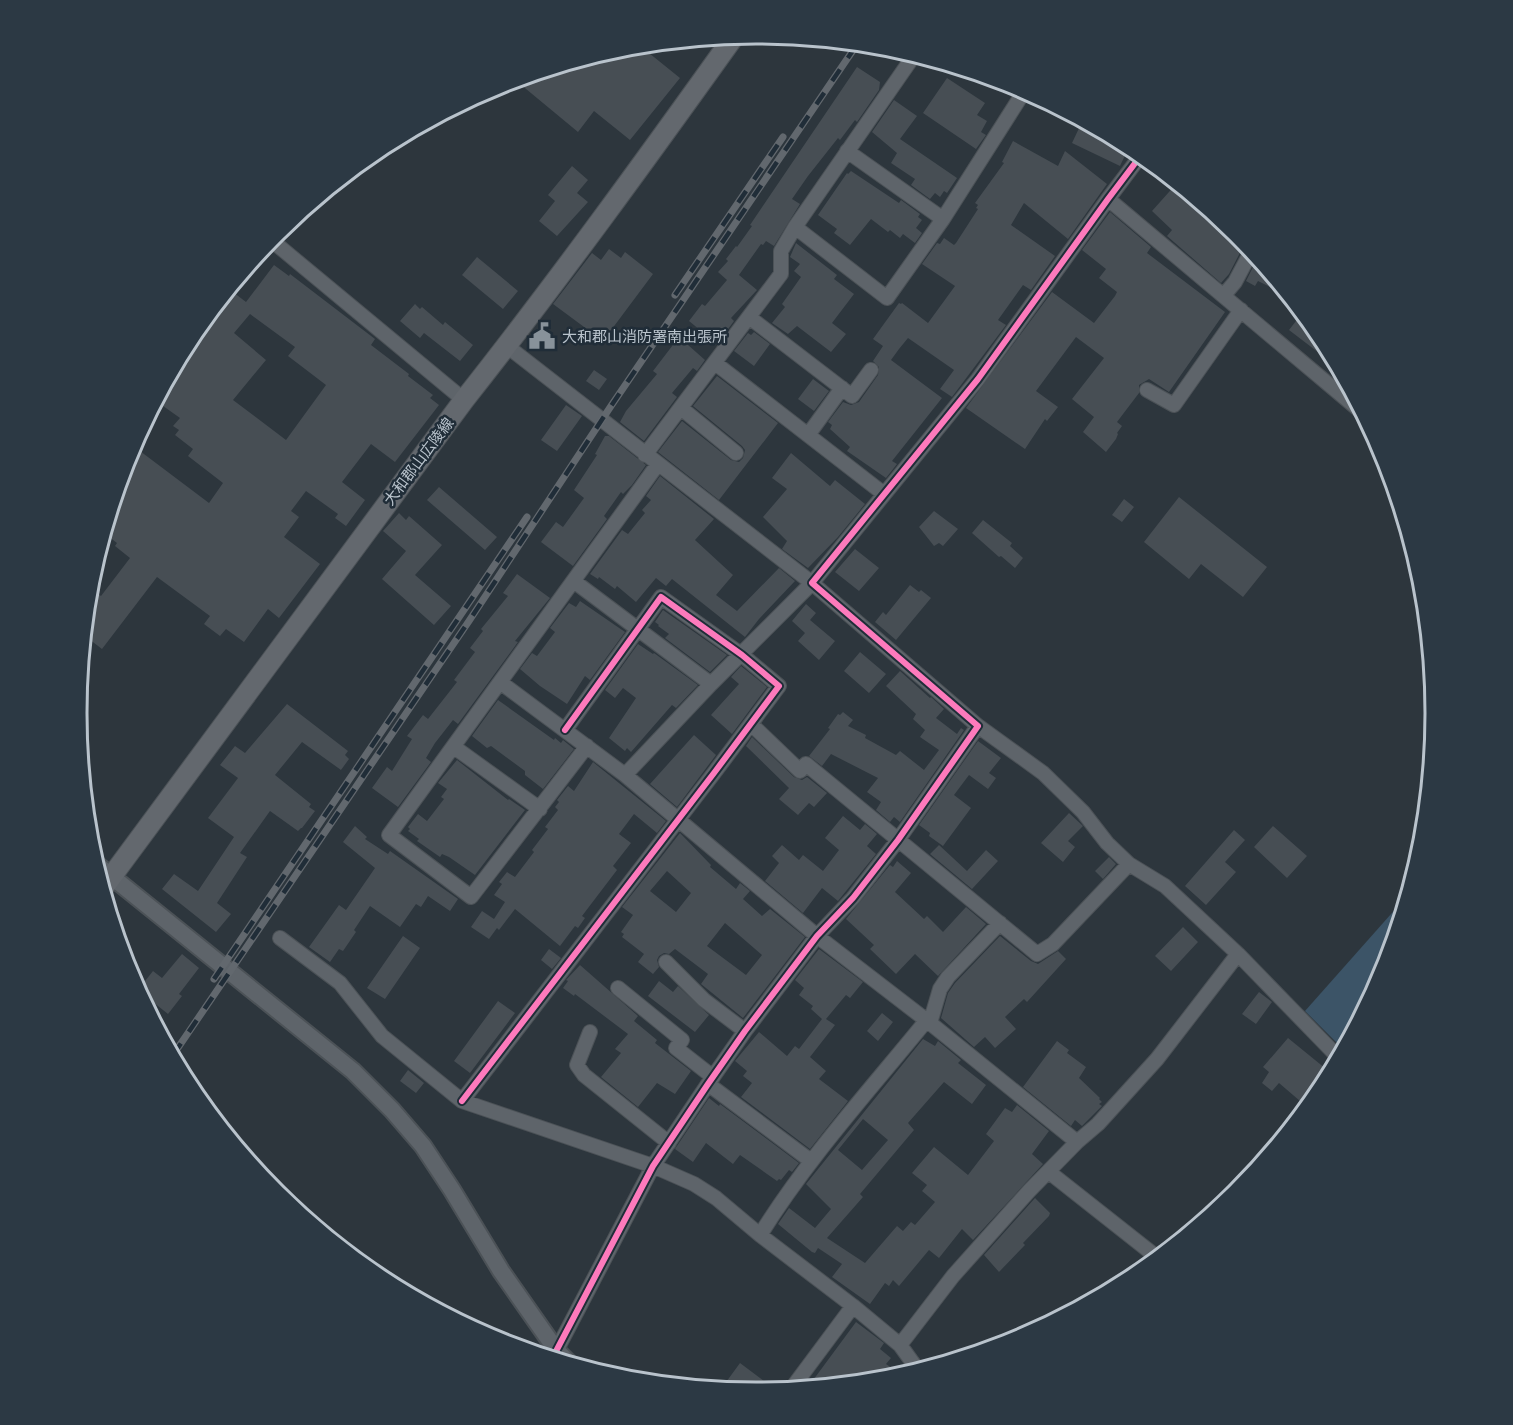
<svg xmlns="http://www.w3.org/2000/svg" width="1513" height="1425" viewBox="0 0 1513 1425" font-family="'Noto Sans','Noto Sans JP',sans-serif">
<style>
.water{fill:#3c5467}
.building{fill:#474e54;fill-rule:evenodd}
.lines{fill:none;stroke-linecap:round;stroke-linejoin:round}
.minor-casing{stroke:#4c5257;stroke-width:16}
.tertiary-casing{stroke:#4c5257;stroke-width:20}
.secondary-casing{stroke:#4c5257;stroke-width:22}
.minor{stroke:#5e646a;stroke-width:14}
.tertiary{stroke:#5e646a;stroke-width:16}
.secondary{stroke:#63686e;stroke-width:20}
.rail-casing{stroke:#62686e;stroke-width:7}
.rail{stroke:#202d38;stroke-width:4.5;stroke-dasharray:14;stroke-linecap:butt}
.cycleway-casing{stroke:#202d38;stroke-width:10}
.cycleway{stroke:#fd7abc;stroke-width:6}
.labels{text-anchor:middle;dominant-baseline:central;stroke-width:5;stroke-linejoin:round;paint-order:stroke}
.poi-label{font-size:15px;fill:#b9c3cc;stroke:#202d38;text-anchor:start}
.street-label{font-size:15px;fill:#b9c3cc;stroke:#202d38}
.rim{fill:none;stroke:#b9c3cc;stroke-width:3}
</style>
<rect width="100%" height="100%" fill="#2d363d"/>
<path class="water" d="M1407 896 1384 973 1343 1049 1305 1011Z"/>
<path class="building" d="M657 43 649 53 680 78 630 140 594 111 578 132 514 79 624 46Z
M857 67 880 82 879 90 857 122 855 120 840 140 838 138 808 176 792 199 800 204 774 246 766 241 763 245 761 244 739 275 757 290 731 318 734 321 717 344 689 321 702 304 705 306 727 280 718 272 728 261 726 259 736 246 737 247 752 226 750 225Z
M947 78 985 103 977 115 987 121 981 132 986 135 976 149 923 113Z
M894 100 917 116 900 139 957 178 947 193 944 191 940 197 935 193 930 199 911 185 915 179 891 163 897 153 872 132Z
M1081 124 1129 147 1120 166 1072 143Z
M1013 141 1058 166 1065 151 1107 184 1068 239 1024 203 1011 225 1055 256 1031 290 1023 285 998 320 1006 325 952 397 940 389 954 370 908 338 899 349 891 360 942 398 892 461 897 464 886 478 847 451 850 447 830 429 832 425 828 422 843 402 851 405 859 402 878 375 879 367 873 361 883 346 873 339 899 303 901 304 902 303 928 323 955 286 922 264 937 243 940 244 944 238 954 245 956 243 978 209 976 208 978 205 975 203 1004 163 1002 162Z
M572 166 588 180 577 193 588 202 557 236 539 221 555 201 548 195Z
M851 171 899 203 901 200 920 214 918 217 922 220 916 228 922 233 915 243 903 234 900 238 890 230 888 232 871 219 850 245 834 233 837 229 818 215 847 173 848 174Z
M1177 183 1242 238 1237 243 1243 247 1229 274 1221 283 1167 236 1172 230 1152 211Z
M1110 212 1151 247 1147 253 1225 312 1169 392 1149 379 1139 385V393L1117 422 1122 426 1117 433 1118 434 1116 439 1106 452 1083 432 1094 417 1072 399 1104 358 1076 337 1036 391 1058 407 1047 421 1045 419 1025 449 966 408 1052 292 1094 323 1115 296 1117 292 1099 278 1106 269 1082 250Z
M796 243 837 275 834 279 854 294 832 323 846 334 831 352 797 326 788 334 772 323 785 307 782 304 801 277 794 271 800 264 790 257Z
M609 249 621 258 625 252 653 274 603 341 553 304 592 253 601 260Z
M477 257 518 291 503 309 462 275Z
M1257 259 1260 261 1290 297 1258 281 1255 286 1246 281Z
M274 265 289 276 290 274 375 339 371 345 409 374 408 376 433 395 430 398 439 405 395 462 371 444 342 482 365 500 346 526 335 518 338 514 306 491 291 511 299 517 284 537 320 564 279 618 268 609 244 642 226 629 220 636 204 624 210 616 157 577 102 649 85 636 89 587 101 596 130 558 115 546 117 543 104 533 129 452 132 445 209 503 223 483 188 456 193 449 175 435 179 430 173 426 180 418 156 401 192 335 229 289 246 302ZM250 314 295 347 288 356 326 385 286 440 233 400 266 360 234 333Z
M415 304 420 309 422 307 443 325 445 322 473 345 460 361 424 333 420 338 400 321Z
M1303 312 1322 335 1340 369 1289 330Z
M754 332 770 344 754 366 734 351 748 333 751 335Z
M679 337 705 360 697 371 693 368 672 393 677 397 644 441 620 422 626 411 657 374 653 371Z
M594 370 607 379 599 390 586 381Z
M717 376 778 423 719 500 658 452 682 421 731 460 739 462 743 458 745 450 742 446 693 406Z
M813 379 829 391 814 411 798 399Z
M566 405 582 416 557 451 541 440Z
M605 436H609L646 465 632 485 623 494 621 492 604 516 607 519 573 566 541 542 556 522 563 527 584 498 574 490 597 455 595 454Z
M791 453 830 486 835 480 865 504 838 537 808 568 782 549 787 541 763 517 787 489 772 478Z
M660 476 714 519 695 540 733 575 716 595 737 611 779 568 795 581 759 619 745 637 672 579 666 586 656 578 636 602 617 586 615 589 599 577 598 579 590 574 622 530 628 534 645 513 642 510 651 500 646 496Z
M439 487 497 537 485 550 427 500Z
M1179 497 1267 567 1243 597 1201 564 1189 579 1144 542Z
M1124 499 1134 507 1122 522 1112 515Z
M934 511 958 529 943 546 939 543 934 546 919 527Z
M399 513 406 520 409 516 442 545 415 575 451 606 434 625 382 579 406 551 383 531Z
M983 520 1012 543 1010 546 1023 558 1015 568 1001 556 999 557 972 533Z
M855 549 879 568 859 591 835 572Z
M517 574 550 598 515 641 518 642 458 724 453 720 435 743 426 758 431 762 398 807 372 788 387 767 392 771 412 739 407 736 423 715 428 719 457 682 454 680 475 652 470 648 483 631 481 629 508 596 503 593Z
M910 585 919 592 921 590 931 598 896 640 875 622 883 612 886 615Z
M580 601 625 632 590 680 585 676 567 704 540 686 520 669 532 653 537 656 555 632 550 628 569 603 576 607Z
M806 604 816 613 810 620 835 641 819 660 798 641 805 633 792 621Z
M663 610 727 655 710 672 665 638 669 634 658 626 659 625 655 622Z
M638 644 653 654 654 653 698 685 676 708 672 705 631 752 627 748 625 751 609 738 636 698 623 688 615 698 605 690Z
M860 652 886 674 869 693 844 671Z
M741 666 767 687 732 734 711 715 739 684 731 677Z
M900 671 930 698 931 697 944 709 936 718 957 734 961 728 964 730 900 822 894 817 890 822 876 810 881 802 867 792 878 778 831 754 822 766 809 756 830 729 828 728 838 714 840 715 843 712 853 720 848 726 866 735 865 738 896 755 900 751 924 770 939 750 920 737 925 730 913 719 916 714 886 686Z
M498 700 554 740 555 738 561 743 563 740 574 749 543 789 525 775V771L491 746 487 748 472 736Z
M287 704 348 751 345 755 349 759 341 770 302 742 275 775 311 804 309 807 315 811 302 828H301L298 831 270 811 240 853 247 857 217 903 231 914 216 932 162 889 174 874 198 891 234 837 208 818 238 778 220 765 235 746 245 753Z
M694 735 716 755 677 807 650 784Z
M752 737 794 777 802 780 807 777 827 793 814 807 809 803 798 815 779 799 789 788 746 746Z
M978 741 1001 758 989 773 996 778 988 789 969 775 954 795 971 808 943 846 929 836 930 833 919 825Z
M457 760 508 800 509 799 525 810 475 875 449 857 442 854 440 857 417 841 419 839 408 831 410 829 408 827 418 814 427 821 444 799 441 797 447 789 438 783Z
M593 762 666 821 657 833 634 814 619 834 631 843 613 866 617 870 582 916 585 918 578 928 575 926 560 946 515 909 499 930 497 928 489 939 471 927 482 911 494 919 505 902 494 895 502 884 499 882 507 872 515 877 534 852 532 850 548 829 545 827 558 810 555 807 559 802 557 800 568 786 574 791Z
M1069 813 1083 826 1068 841 1075 847 1063 862 1041 843Z
M843 816 860 830 865 824 877 834 867 846 876 854 838 901 822 888 803 913 765 881 779 863 772 856 782 845 799 860 803 855 823 871 839 850 825 838Z
M355 826 367 837 365 839 388 854 390 851 458 899 450 911 428 896 421 907 416 904 400 927 370 906 354 930 356 932 343 951 339 949 330 962 309 947 339 905 346 910 375 868 343 842Z
M1273 826 1307 856 1287 878 1254 847Z
M1234 830 1245 840 1225 862 1236 872 1206 905 1185 886Z
M680 833 711 865 710 867 736 889 740 883 750 891 743 899 762 916 770 909 805 937 743 1018 701 984 708 974 675 949 669 954 664 953 659 956 657 960 659 967 653 974 638 962 644 954 622 937 624 934 621 932 633 915 622 907ZM667 871 691 893 676 912 650 891ZM725 923 762 955 746 975 707 946Z
M939 845 967 871 986 850 998 861 972 889 930 854Z
M1109 857 1116 864 1103 879 1095 871Z
M897 861 911 873 895 892 924 919 927 916 943 932 966 907 986 924 938 976 915 954 896 974 870 949 874 945 846 919 890 865 893 867Z
M1183 927 1198 942 1171 971 1155 956Z
M403 936 420 948 385 999 367 988Z
M1000 936 1031 961 1038 964 1058 951 1066 959 1027 1002 1024 999 1005 1017 1016 1029 995 1048 985 1037 974 1047 941 1018 948 993 955 983Z
M549 949 561 958 552 969 541 960Z
M819 949 863 982 850 998 846 995 826 1019 835 1025 810 1057 826 1071 819 1079 848 1101 810 1149 741 1097 752 1083 743 1076 747 1071 735 1061 759 1032 787 1056 795 1046 799 1049 822 1019 811 1009 813 1006 799 995 804 988 795 980Z
M182 954 199 968 179 994 182 996 168 1014 138 990 153 971 162 978Z
M580 965 638 1016 634 1021 657 1040 655 1043 691 1071 675 1094 657 1083 638 1107 601 1077 621 1053 615 1049 628 1034 575 994 574 996 563 988 568 981 566 980Z
M659 981 673 992 678 986 709 1015 695 1032 648 996Z
M1259 992 1272 1002 1256 1024 1242 1014Z
M498 1001 515 1013 470 1073 454 1061Z
M882 1013 893 1022 878 1041 867 1031Z
M1288 1038 1331 1073 1321 1090 1307 1107 1279 1083 1272 1091 1262 1083 1269 1072 1263 1067Z
M923 1039 935 1046 938 1041 961 1060 958 1063 986 1085 972 1104 944 1082 908 1123 914 1130 860 1194 863 1197 827 1238 865 1263 897 1226 903 1231 911 1222 915 1225 935 1202 922 1191 927 1185 912 1173 934 1147 968 1175 994 1141 986 1134 1005 1108 1012 1112 1017 1105 1049 1131 1032 1154 1043 1164 973 1240 962 1229 939 1258 929 1250 899 1286 893 1280 889 1286 885 1283 870 1304 832 1277 842 1264 818 1248 815 1253 812 1252 778 1224 789 1208 815 1228 831 1209 806 1184ZM863 1119 888 1140 862 1170 838 1150Z
M1057 1041 1069 1050 1067 1053 1086 1067 1079 1078 1100 1098 1099 1099 1102 1102 1099 1104 1102 1106 1082 1126 1075 1120 1071 1126 1023 1087Z
M408 1070 424 1083 416 1093 400 1081Z
M709 1098 719 1106 720 1104 799 1163 792 1172 789 1170 781 1180 779 1179 777 1181 740 1155 733 1164 706 1143 693 1162 675 1149Z
M1035 1198 1050 1213 1049 1216 1023 1243 1025 1245 999 1272 984 1255Z
M856 1322 884 1343 880 1349 891 1358 886 1364 902 1375 889 1379 808 1387Z
M740 1363 776 1390 756 1392 721 1389Z"/>
<g class="lines">
<defs>
<path id="minor" d="M1008 82 1034 94
M847 151 943 219
M1108 199 1364 414
M795 227 887 298 943 219 1025 90
M270 239 464 400
M1224 295 1235 282 1252 250
M749 317 852 396 871 370
M507 346 812 583 711 684 625 775
M715 363 884 494
M1147 390 1174 405 1241 310
M681 408 736 453
M808 435 842 388
M645 455 781 274V251L795 227 915 54
M575 582 711 684
M500 682 625 775 817 936 930 1023 1077 1142
M751 724 800 771 806 764 1037 954 1053 944 1129 864
M978 726 1043 773 1083 812 1107 843 1129 864 1165 886 1238 954 1339 1058
M587 746 471 897 389 835 658 464
M454 747 540 809
M280 938 340 983 382 1036 462 1101 653 1166 694 1184 716 1198 760 1235 853 1306 900 1345 918 1370
M666 962 704 1000 745 1031
M618 988 682 1040 676 1048 713 1077
M930 1023 940 989 948 977 1000 923
M590 1032 577 1065 584 1075 669 1143
M708 1084 811 1161
M462 1101 714 773 779 686 742 655 661 597 565 730
M1049 1172 1158 1258
M760 1235C808 1158 869 1091 926 1021
M900 1345 953 1276 1029 1191 1077 1142 1098 1124 1157 1059 1238 954
M553 1357 653 1166 708 1084 745 1031 817 936 853 898 898 840 978 726 812 583 978 379 1108 199 1142 154
M792 1388 853 1306"/>
<path id="tertiary" d="M96 864 353 1071 392 1110 423 1146 452 1190 501 1271 557 1351 568 1362"/>
<path id="secondary" d="M103 888 464 400C558 281 647 158 735 35"/>
</defs>
<use href="#minor" class="minor-casing"/>
<use href="#tertiary" class="tertiary-casing"/>
<use href="#secondary" class="secondary-casing"/>
<use href="#minor" class="minor"/>
<use href="#tertiary" class="tertiary"/>
<use href="#secondary" class="secondary"/>
<defs>
<path id="rail" d="M675 295 783 137
M214 979 527 517
M173 1055 469 621 611 406 858 43"/>
</defs>
<use href="#rail" class="rail-casing"/>
<use href="#rail" class="rail"/>
<defs>
<path id="cycleway" d="M462 1101 714 773 779 686 742 655 661 597 565 730
M553 1357 653 1166 708 1084 745 1031 817 936 853 898 898 840 978 726 812 583 978 379 1108 199 1142 154"/>
</defs>
<use href="#cycleway" class="cycleway-casing"/>
<use href="#cycleway" class="cycleway"/>
</g>
<defs>
<symbol id="civic-bare" viewBox="-9 -9 18 18"><path d="M-.6-6.5H3V-4.5H.6V-3L4-1V1h2V6H-6V1h2V-1L-.6-3ZM-1.2 2.5V6h2.4V2.5Z" fill="#88929a" stroke="#202d38" stroke-width="2.5" paint-order="stroke"/></symbol>
</defs>
<g fill-rule="evenodd">
<use href="#civic-bare" x="523" y="317" width="38" height="38"/>
</g>
<g class="labels">
<g class="poi-label">
<text x="562" y="336">大和郡山消防署南出張所</text>
</g>
<g class="street-label">
<text transform="translate(418 461) rotate(-53)">大和郡山広陵線</text>
</g>
</g>
<path d="M0 0H1513V1425H0ZM87 713a669 669 0 1 1 1338 0a669 669 0 1 1-1338 0Z" fill="#2c3944" fill-rule="evenodd"/>
<path class="rim" d="M87 713a669 669 0 1 1 1338 0a669 669 0 1 1-1338 0Z"/>
</svg>
